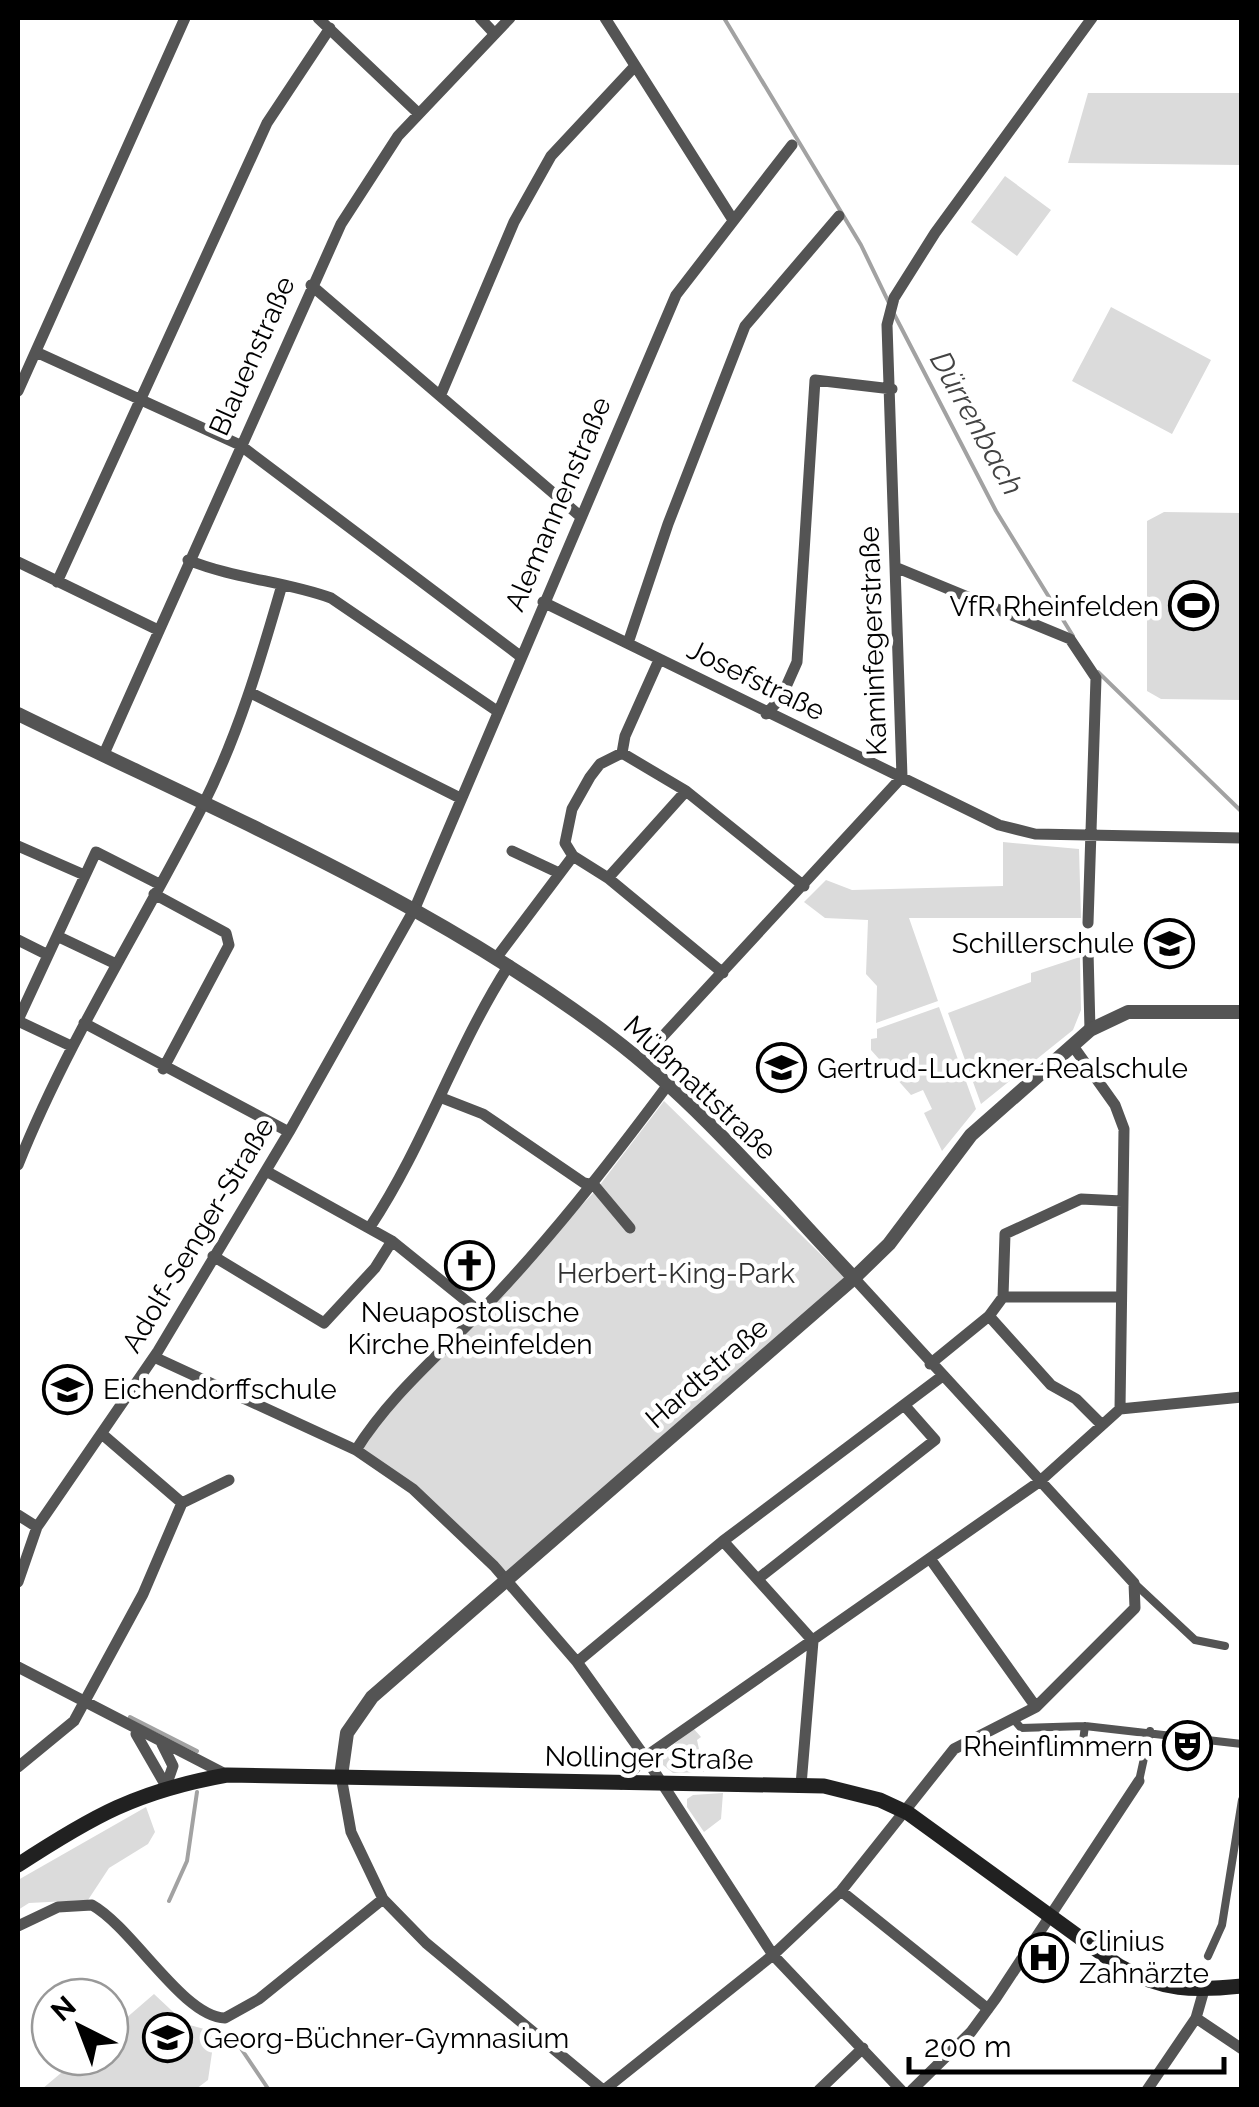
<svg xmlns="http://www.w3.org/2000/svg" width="1259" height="2107" viewBox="0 0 1259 2107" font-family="Raleway,sans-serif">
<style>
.green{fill:#dbdbdb}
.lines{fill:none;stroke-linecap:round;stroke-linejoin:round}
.stream{stroke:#a2a2a2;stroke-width:4}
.pedestrian{stroke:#545454;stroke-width:8}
.minor{stroke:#545454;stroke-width:11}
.tertiary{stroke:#545454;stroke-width:14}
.secondary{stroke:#212121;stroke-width:15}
.labels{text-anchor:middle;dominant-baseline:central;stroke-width:9;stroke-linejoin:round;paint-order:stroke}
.street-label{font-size:28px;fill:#000;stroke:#fff}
.poi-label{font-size:28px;fill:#000;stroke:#fff;text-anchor:start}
.park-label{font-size:28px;fill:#323232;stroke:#fff}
.water-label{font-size:30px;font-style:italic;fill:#434343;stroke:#fff}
</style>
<rect width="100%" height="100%" fill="#fff"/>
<path class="green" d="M1088 93H1241V165L1068 163Z
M1005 176 1051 210 1017 256 971 222Z
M1111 307 1211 360 1172 434 1072 381Z
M1164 512 1241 513V700L1161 699 1147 691V521Z
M1003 842 1079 849 1081 918H909L938 1001 876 1023 877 986 866 974 868 920 825 918 804 902 826 880 852 890 1003 886Z
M1080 957 1081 1010 1073 1030 981 1104 948 1013 1031 982V973Z
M939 1007 976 1109 942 1151 924 1113 932 1109 923 1090 911 1095 871 1050V1039L877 1038V1029Z
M664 1101 846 1279 508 1573 415 1486 363 1449 389 1411 596 1190Z
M693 1728 701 1737 697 1740 704 1772 673 1773 663 1765V1754Z
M723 1793 721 1819 704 1832 687 1807V1799L693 1795Z
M146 1807 155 1832 148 1844 109 1868 88 1900 29 1903 18 1910V1880Z
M154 1994 186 2024 215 2032 208 2080 196 2089H42L80 2057H110V2032Z"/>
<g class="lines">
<path class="stream" d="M724 18 861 245 889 303
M893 312 996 511 1073 636
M1098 672 1242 812
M130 1717 197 1751
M169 1901 187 1861 197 1792
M238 2044 269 2090"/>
<path class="pedestrian" d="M1134 1583 1195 1640 1225 1646
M1015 1721 1021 1728 1085 1726 1242 1744
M1081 1755 1085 1726
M1139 1781 1150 1731
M1208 1956 1222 1925 1242 1800"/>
<path class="minor" d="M318 18 418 113
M480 18 493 32
M605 18 733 220
M311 285 580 516
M36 352 240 445 520 656
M18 391 185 18
M441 394 514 222 551 156 635 66
M188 560C235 579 284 581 331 598L497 711
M18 562 158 630
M895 567 1070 639 1096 678 1088 923
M57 582 267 123 330 28
M543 602 999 825 1035 834 1242 838
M628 643 668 524 745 326 839 216
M251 693 460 798
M766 714 781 698 797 662 815 380 892 389
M622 753 625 736 659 660
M103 756 341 224 398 136 510 18
M18 846 82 874
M512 851 559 873
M608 878 686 791
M154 894 226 933 229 945 163 1069
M57 936 116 964
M18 940 46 954
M1088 951 1090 1030
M497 957 573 856
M723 973 608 878 573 856 565 843 572 809 590 777 600 764 622 753 686 791 804 886
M18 1020 96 852 159 884
M18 1021 71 1046
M84 1023 289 1132
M1073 1046 1115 1105 1124 1129 1120 1409
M640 1061 902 777 887 325 894 298 935 233 1092 18
M442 1098 483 1114 584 1183 594 1185 630 1228
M18 1165C68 1040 141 927 202 807 238 736 260 661 282 585
M266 1171 392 1241 480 1312
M370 1227C425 1144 455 1049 509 965
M213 1256 324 1323 375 1268 392 1241
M1003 1297 1005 1234 1081 1199 1122 1201
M989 1316 1051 1385 1076 1399 1102 1425
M154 1357 356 1450 413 1489 494 1566 577 1662 645 1757 773 1955 901 2090
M930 1364 989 1316 1003 1297H1121
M1120 1409 1242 1397
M356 1450C390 1396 436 1358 480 1312 548 1242 608 1165 667 1086
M182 1503 229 1480
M18 1515 37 1527
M723 1541 813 1641 801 1785
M931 1560 1036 1707
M759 1578 935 1440 905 1406
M18 1582 37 1527 158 1351 289 1132 415 908 676 295 792 145
M577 1662 723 1541 941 1377
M18 1667 227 1775
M136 1734 166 1786
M162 1744 173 1766 166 1786
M18 1767 74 1721 143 1594 182 1503 102 1434
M341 1776 351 1832 383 1899 426 1943 603 2090
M621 1784 645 1757 1039 1482 1120 1409
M841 1891 988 2009
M18 1926 58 1907 92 1905C133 1928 183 2017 225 2018L259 1999 383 1899
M1196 2018 1242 2049
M604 2090 773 1955 841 1891 954 1749 1036 1707 1135 1608 1134 1583 854 1278
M819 2090 863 2048
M912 2090 971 2032 996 1998 1139 1781
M1147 2090 1196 2018 1204 1990"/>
<path class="tertiary" d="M18 714C220 813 430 900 611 1037 701 1105 776 1196 854 1278
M341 1776 347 1733 372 1697 854 1278 889 1244 971 1135 1090 1030 1128 1012H1242"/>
<path class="secondary" d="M18 1865C93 1816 137 1791 227 1775L824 1786 880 1800 908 1813 1119 1966C1162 1991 1194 1991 1242 1986"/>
</g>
<defs>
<symbol id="stadium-ring" viewBox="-11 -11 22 22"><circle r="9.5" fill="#fff" stroke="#000" stroke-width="1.5"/><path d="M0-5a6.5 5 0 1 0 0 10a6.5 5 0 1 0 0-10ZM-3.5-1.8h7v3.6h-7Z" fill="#000"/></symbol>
<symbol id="school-ring" viewBox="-11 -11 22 22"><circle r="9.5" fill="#fff" stroke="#000" stroke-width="1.5"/><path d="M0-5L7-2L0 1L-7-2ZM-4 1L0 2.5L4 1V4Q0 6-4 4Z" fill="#000"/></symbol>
<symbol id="church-ring" viewBox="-11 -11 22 22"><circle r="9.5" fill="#fff" stroke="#000" stroke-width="1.5"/><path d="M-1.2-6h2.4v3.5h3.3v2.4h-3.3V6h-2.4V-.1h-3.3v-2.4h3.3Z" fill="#000"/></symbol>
<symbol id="theatre-ring" viewBox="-11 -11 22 22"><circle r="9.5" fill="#fff" stroke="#000" stroke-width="1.5"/><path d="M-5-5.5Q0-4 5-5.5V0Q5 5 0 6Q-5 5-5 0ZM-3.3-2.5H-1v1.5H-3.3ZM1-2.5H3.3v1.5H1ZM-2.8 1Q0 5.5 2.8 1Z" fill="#000"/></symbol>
<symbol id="hospital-ring" viewBox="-11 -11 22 22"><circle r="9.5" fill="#fff" stroke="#000" stroke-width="1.5"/><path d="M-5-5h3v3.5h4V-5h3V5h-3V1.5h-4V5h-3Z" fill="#000"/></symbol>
</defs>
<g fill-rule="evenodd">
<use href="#stadium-ring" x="1166" y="578" width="55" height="55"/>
<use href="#school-ring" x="1142" y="916" width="55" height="55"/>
<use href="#school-ring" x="754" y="1040" width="55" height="55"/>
<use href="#church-ring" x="442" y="1238" width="55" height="55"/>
<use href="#school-ring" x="40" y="1362" width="55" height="55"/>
<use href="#theatre-ring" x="1160" y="1718" width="55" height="55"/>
<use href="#hospital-ring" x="1016" y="1930" width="55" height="55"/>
<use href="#school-ring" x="140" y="2010" width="55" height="55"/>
</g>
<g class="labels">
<g class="street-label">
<text transform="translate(252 356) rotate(-66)">Blauenstraße</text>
<text transform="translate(558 504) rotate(-67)">Alemannenstraße</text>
<text transform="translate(873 641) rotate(-92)">Kaminfegerstraße</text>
<text transform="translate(756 680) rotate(26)">Josefstraße</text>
<text transform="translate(700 1088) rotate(43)">Müßmattstraße</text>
<text transform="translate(198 1235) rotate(-59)">Adolf-Senger-Straße</text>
<text transform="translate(707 1373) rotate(-41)">Hardtstraße</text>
<text transform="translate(649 1758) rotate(1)">Nollinger Straße</text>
</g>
<g class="poi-label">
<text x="1159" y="606" text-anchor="end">VfR Rheinfelden</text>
<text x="1134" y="943" text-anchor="end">Schillerschule</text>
<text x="817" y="1068">Gertrud-Luckner-Realschule</text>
<text x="470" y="1312" text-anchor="middle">Neuapostolische<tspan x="470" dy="32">Kirche Rheinfelden</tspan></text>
<text x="103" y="1389">Eichendorffschule</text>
<text x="1153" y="1746" text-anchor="end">Rheinflimmern</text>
<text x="1079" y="1941">Clinius<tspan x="1079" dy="32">Zahnärzte</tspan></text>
<text x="203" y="2038">Georg-Büchner-Gymnasium</text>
</g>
<g class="park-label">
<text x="676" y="1273">Herbert-King-Park</text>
</g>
<g class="water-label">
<text transform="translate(977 423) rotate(61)">Dürrenbach</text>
</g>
</g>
<rect width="1259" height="2107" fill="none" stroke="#000000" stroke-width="40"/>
<g transform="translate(80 2027) rotate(318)"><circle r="48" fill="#ffffff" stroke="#999999" stroke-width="2.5"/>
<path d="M0-8L18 38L0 25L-18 38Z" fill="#000000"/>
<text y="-15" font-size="28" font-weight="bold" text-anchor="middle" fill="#000000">N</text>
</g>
<path d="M909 2057v15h315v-15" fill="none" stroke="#000000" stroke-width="5"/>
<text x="924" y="2057" font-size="30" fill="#000000" stroke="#ffffff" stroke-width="8" paint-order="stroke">200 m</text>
</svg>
